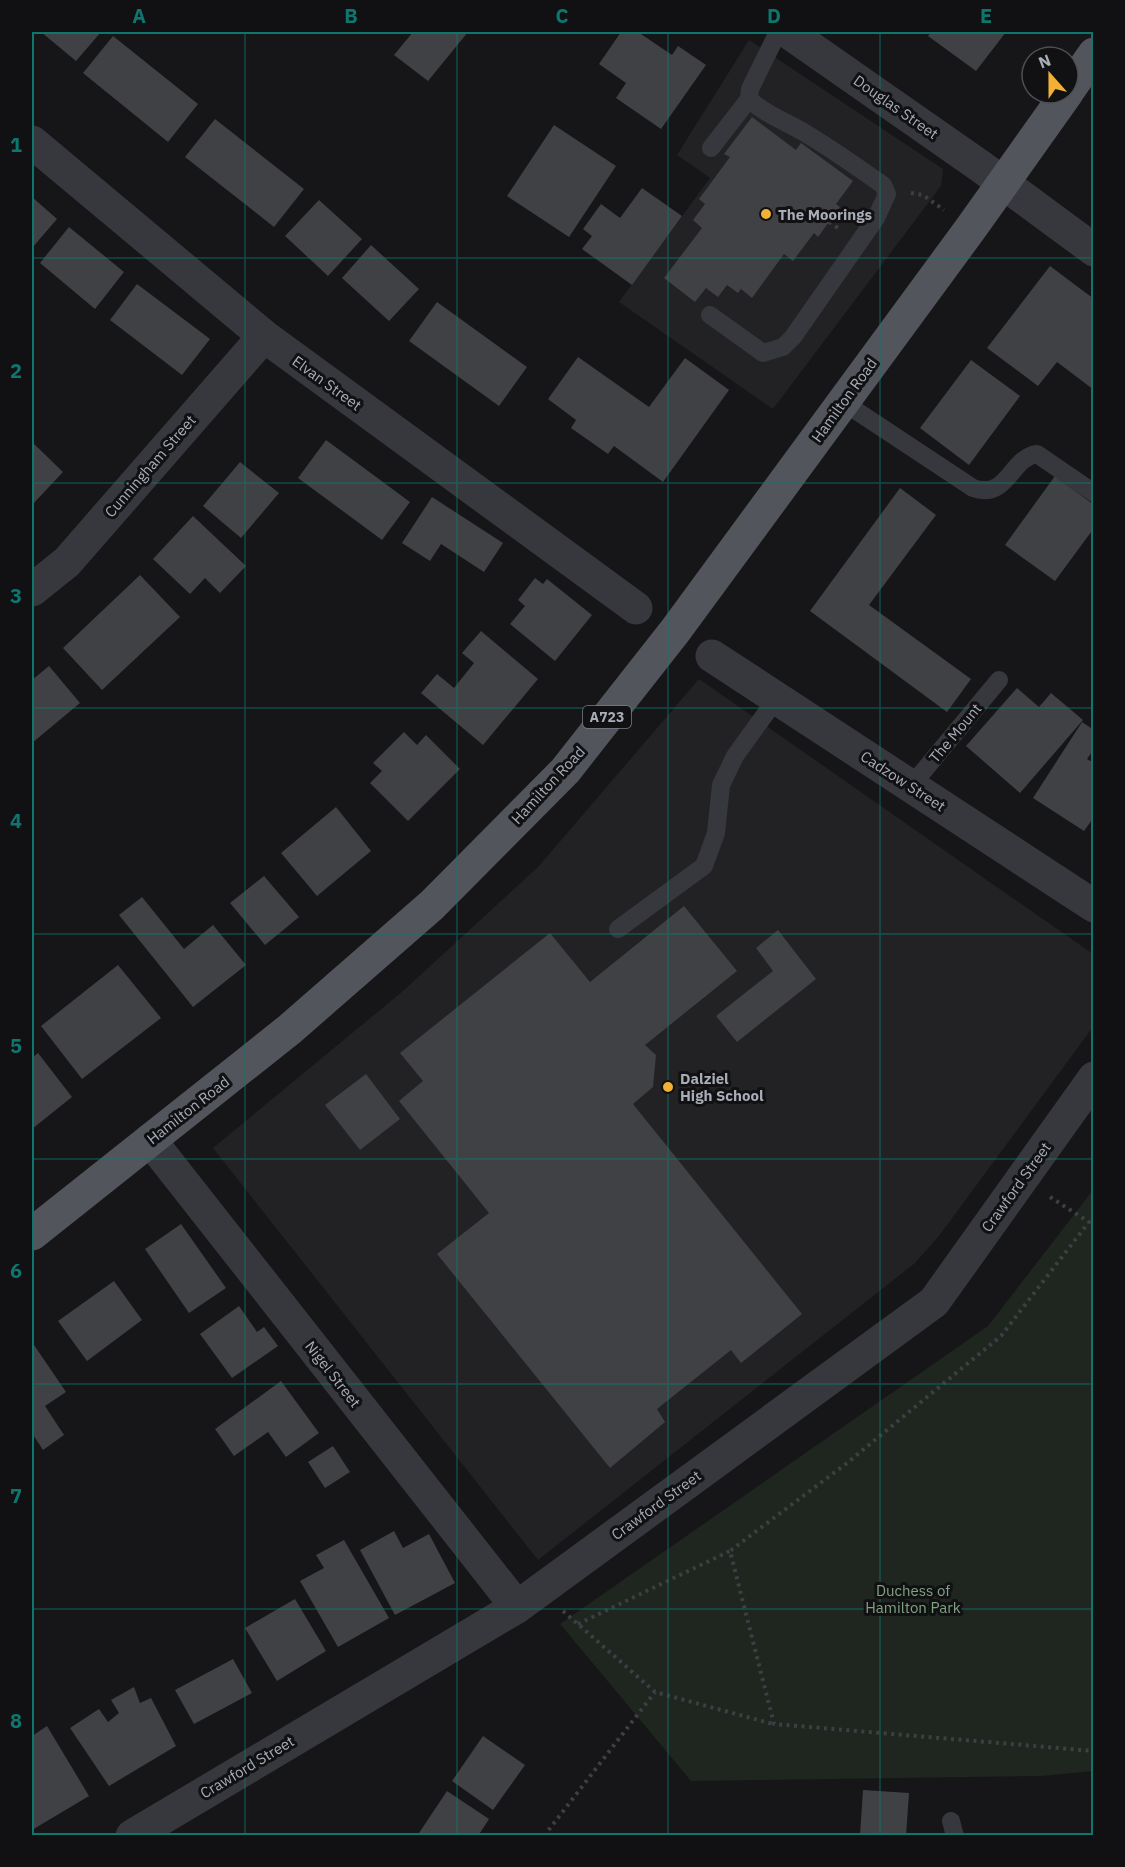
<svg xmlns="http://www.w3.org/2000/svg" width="1125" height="1867" viewBox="0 0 1125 1867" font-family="'IBM Plex Sans',sans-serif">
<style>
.built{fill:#222225}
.green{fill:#1e261f}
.building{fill:#404145}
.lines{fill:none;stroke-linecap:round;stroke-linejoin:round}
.path{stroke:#3d3f44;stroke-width:4;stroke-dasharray:3 4.5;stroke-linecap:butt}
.service{stroke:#37383d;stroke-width:18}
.minor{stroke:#37383d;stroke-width:33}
.primary{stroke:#53555c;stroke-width:33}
.grid{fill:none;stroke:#0f766e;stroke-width:1.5;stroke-opacity:0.55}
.poi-dot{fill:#f2b134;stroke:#111113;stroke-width:2}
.labels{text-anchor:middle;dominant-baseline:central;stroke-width:6;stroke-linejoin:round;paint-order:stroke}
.shield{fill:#111113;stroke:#7b7e86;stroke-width:1.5}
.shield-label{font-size:14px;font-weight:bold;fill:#a8adb8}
.street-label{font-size:15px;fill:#a8adb8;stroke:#111113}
.poi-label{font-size:15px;font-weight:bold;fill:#a8adb8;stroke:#111113;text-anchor:start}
.park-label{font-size:15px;fill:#7fa381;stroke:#111113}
.neatline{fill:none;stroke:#0f766e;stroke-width:2}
.grid-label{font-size:20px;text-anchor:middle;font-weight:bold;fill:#0f766e}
</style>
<rect width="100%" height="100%" fill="#161618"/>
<path class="built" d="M749 40 943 169 941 186 773 409 619 302 710 178 677 155Z
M699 679 1093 954V1027L939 1236 915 1263 538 1560 213 1148 403 991 539 866Z"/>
<path class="green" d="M1093 1190V1771L1042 1776 691 1781 560 1624 988 1326Z"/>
<path class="building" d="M41 32H101L76 61Z
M413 32H468L428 81 394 55Z
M621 32H638L672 55 678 46 706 65 661 129 616 98 626 83 599 64Z
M931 32H1006L976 71 928 36Z
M113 36 198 104 168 142 83 73Z
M752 117 796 150 801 143 853 181 836 204 840 207 818 237 814 233 793 261 784 254 752 298 741 289 738 293 727 285 718 297 706 288 695 302 664 278 702 228 693 220 705 204 699 199 730 157 724 154Z
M215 119 304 189 274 227 185 157Z
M554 125 616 166 569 237 507 196Z
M642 188 682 216 632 285 582 249 592 236 583 229 601 204 620 218Z
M32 197 57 219 32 248Z
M319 200 362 239 328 276 285 236Z
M69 227 124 272 95 309 40 263Z
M371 245 419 289 389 321 342 278Z
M1050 266 1094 299V390L1057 362 1038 386 987 348Z
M137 284 210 339 182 375 110 320Z
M437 302 527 367 499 406 409 341Z
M578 357 649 407 685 358 729 390 663 482 614 446 608 454 571 428 576 420 548 399Z
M971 360 1020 396 969 465 920 428Z
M326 440 410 502 382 540 298 478Z
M32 442 63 472 32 505Z
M240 462 279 493 241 538 203 506Z
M1055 476 1094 505V528L1055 581 1005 545Z
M900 488 936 515 869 605 971 679 947 712 810 611Z
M432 497 503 543 484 572 441 544 430 561 402 543Z
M193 516 246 566 220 593 205 578 190 594 153 559Z
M140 575 180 617 102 690 63 648Z
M535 578 543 584 547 579 592 615 555 661 510 624 525 606 518 600Z
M481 631 538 679 483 745 421 693 437 674 454 688 474 663 462 653Z
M49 666 80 703 32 743V680Z
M1017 688 1039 707 1051 693 1083 720 1020 793 966 746Z
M1082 722 1094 730V749L1087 759 1094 763V817L1084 831 1033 798Z
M404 732 417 745 426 735 460 769 408 821 370 783 382 771 373 763Z
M336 807 371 851 317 896 281 853Z
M264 876 299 917 265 945 230 903Z
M142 897 184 949 213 925 246 965 193 1007 119 915Z
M684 906 737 971 645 1045 656 1055 653 1087 633 1104 802 1314 741 1363 731 1350 657 1409 665 1422 610 1468 437 1254 489 1213 399 1101 423 1081 400 1053 550 933 590 982Z
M778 930 816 979 737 1042 716 1016 773 971 756 948Z
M118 965 161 1018 82 1079 41 1026Z
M38 1053 72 1097 32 1129V1058Z
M366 1074 400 1119 360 1150 325 1105Z
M181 1224 226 1288 189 1313 145 1249Z
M114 1281 142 1320 87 1361 58 1321Z
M239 1306 257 1332 264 1327 278 1346 232 1378 200 1334Z
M34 1345 66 1392 45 1406 64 1435 43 1450 32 1433V1347Z
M281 1381 319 1433 286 1457 268 1432 234 1456 215 1429Z
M333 1446 350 1472 325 1488 308 1462Z
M394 1531 403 1548 429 1534 455 1583 395 1615 360 1550Z
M344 1540 389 1618 338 1647 300 1581 324 1568 316 1555Z
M295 1599 326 1651 277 1681 245 1628Z
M233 1659 252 1693 194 1724 175 1690Z
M134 1687 140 1703 151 1698 176 1746 109 1786 70 1728 99 1709 108 1722 119 1713 111 1700Z
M47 1726 89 1796 32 1830V1736Z
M483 1736 525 1765 493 1810 452 1781Z
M863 1790 909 1793 906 1836 860 1835Z
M447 1791 489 1819 478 1836H417Z"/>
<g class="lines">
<path class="path" d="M911 193 923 195 944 210
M829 222 838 228
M1050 1197 1089 1222 1001 1336 847 1463 730 1551 774 1724 1094 1751
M563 1611 655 1692 773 1724
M578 1624 730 1551
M544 1836 655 1692"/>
<path class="service" d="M711 148 749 99
M710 315 763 353 783 347 793 337 876 218 887 194 883 185C857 167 832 149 805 133 787 122 764 114 749 99L750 89 778 32
M843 402 973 488C1008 500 1010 458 1037 454L1094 493
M911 786 999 680
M618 929 704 866 716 833 721 785 735 756 777 698
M951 1821 955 1836"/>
<path class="minor" d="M788 32 980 166 1094 250
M32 142 264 336 636 608
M32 590 67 562 264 336
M712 656 1094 906
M150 1140 517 1607
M132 1836 517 1607 934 1302 1094 1078"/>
<path class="primary" d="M1068 91 1094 54
M32 1234 290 1029 432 905 565 771 675 631 971 228 1067 93"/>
</g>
<path class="grid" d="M245 32V1836M457 32V1836M668 32V1836M880 32V1836M32 258H1094M32 483H1094M32 708H1094M32 934H1094M32 1159H1094M32 1384H1094M32 1609H1094"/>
<g class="poi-dot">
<circle cx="766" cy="214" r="6"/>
<circle cx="668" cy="1087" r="6"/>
</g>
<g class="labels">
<rect class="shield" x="583" y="706" width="48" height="22" rx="4.5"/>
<g class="shield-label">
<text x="607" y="717">A723</text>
</g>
<g class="street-label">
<text transform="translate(896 107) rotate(35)">Douglas Street</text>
<text transform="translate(327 383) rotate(36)">Elvan Street</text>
<text transform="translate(844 400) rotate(-54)">Hamilton Road</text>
<text transform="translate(150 466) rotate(-49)">Cunningham Street</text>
<text transform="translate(955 733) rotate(-50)">The Mount</text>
<text transform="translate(903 781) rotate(33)">Cadzow Street</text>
<text transform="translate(548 785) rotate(-47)">Hamilton Road</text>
<text transform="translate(188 1110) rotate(-38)">Hamilton Road</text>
<text transform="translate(1016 1187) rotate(-54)">Crawford Street</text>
<text transform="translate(333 1374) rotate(52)">Nigel Street</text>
<text transform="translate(656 1505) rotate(-36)">Crawford Street</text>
<text transform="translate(247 1767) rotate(-31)">Crawford Street</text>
</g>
<g class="poi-label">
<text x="778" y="214">The Moorings</text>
<text x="680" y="1078">Dalziel<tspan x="680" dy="17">High School</tspan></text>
</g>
<g class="park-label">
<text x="913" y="1590">Duchess of<tspan x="913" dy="17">Hamilton Park</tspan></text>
</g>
</g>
<rect width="1125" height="1867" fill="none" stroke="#111113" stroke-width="66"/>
<g transform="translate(1050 75) rotate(339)"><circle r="28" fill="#111113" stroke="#4d4f55" stroke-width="1.5"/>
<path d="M0-4.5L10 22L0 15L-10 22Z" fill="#f2b134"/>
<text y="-9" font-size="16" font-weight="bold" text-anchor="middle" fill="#a8adb8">N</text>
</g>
<rect x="33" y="33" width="1059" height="1801" class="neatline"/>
<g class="grid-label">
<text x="139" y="23">A</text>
<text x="351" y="23">B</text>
<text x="562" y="23">C</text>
<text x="774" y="23">D</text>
<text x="986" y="23">E</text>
<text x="16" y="152">1</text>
<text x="16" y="378">2</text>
<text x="16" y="603">3</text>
<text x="16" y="828">4</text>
<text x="16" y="1053">5</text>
<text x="16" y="1278">6</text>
<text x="16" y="1503">7</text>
<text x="16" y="1728">8</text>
</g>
</svg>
